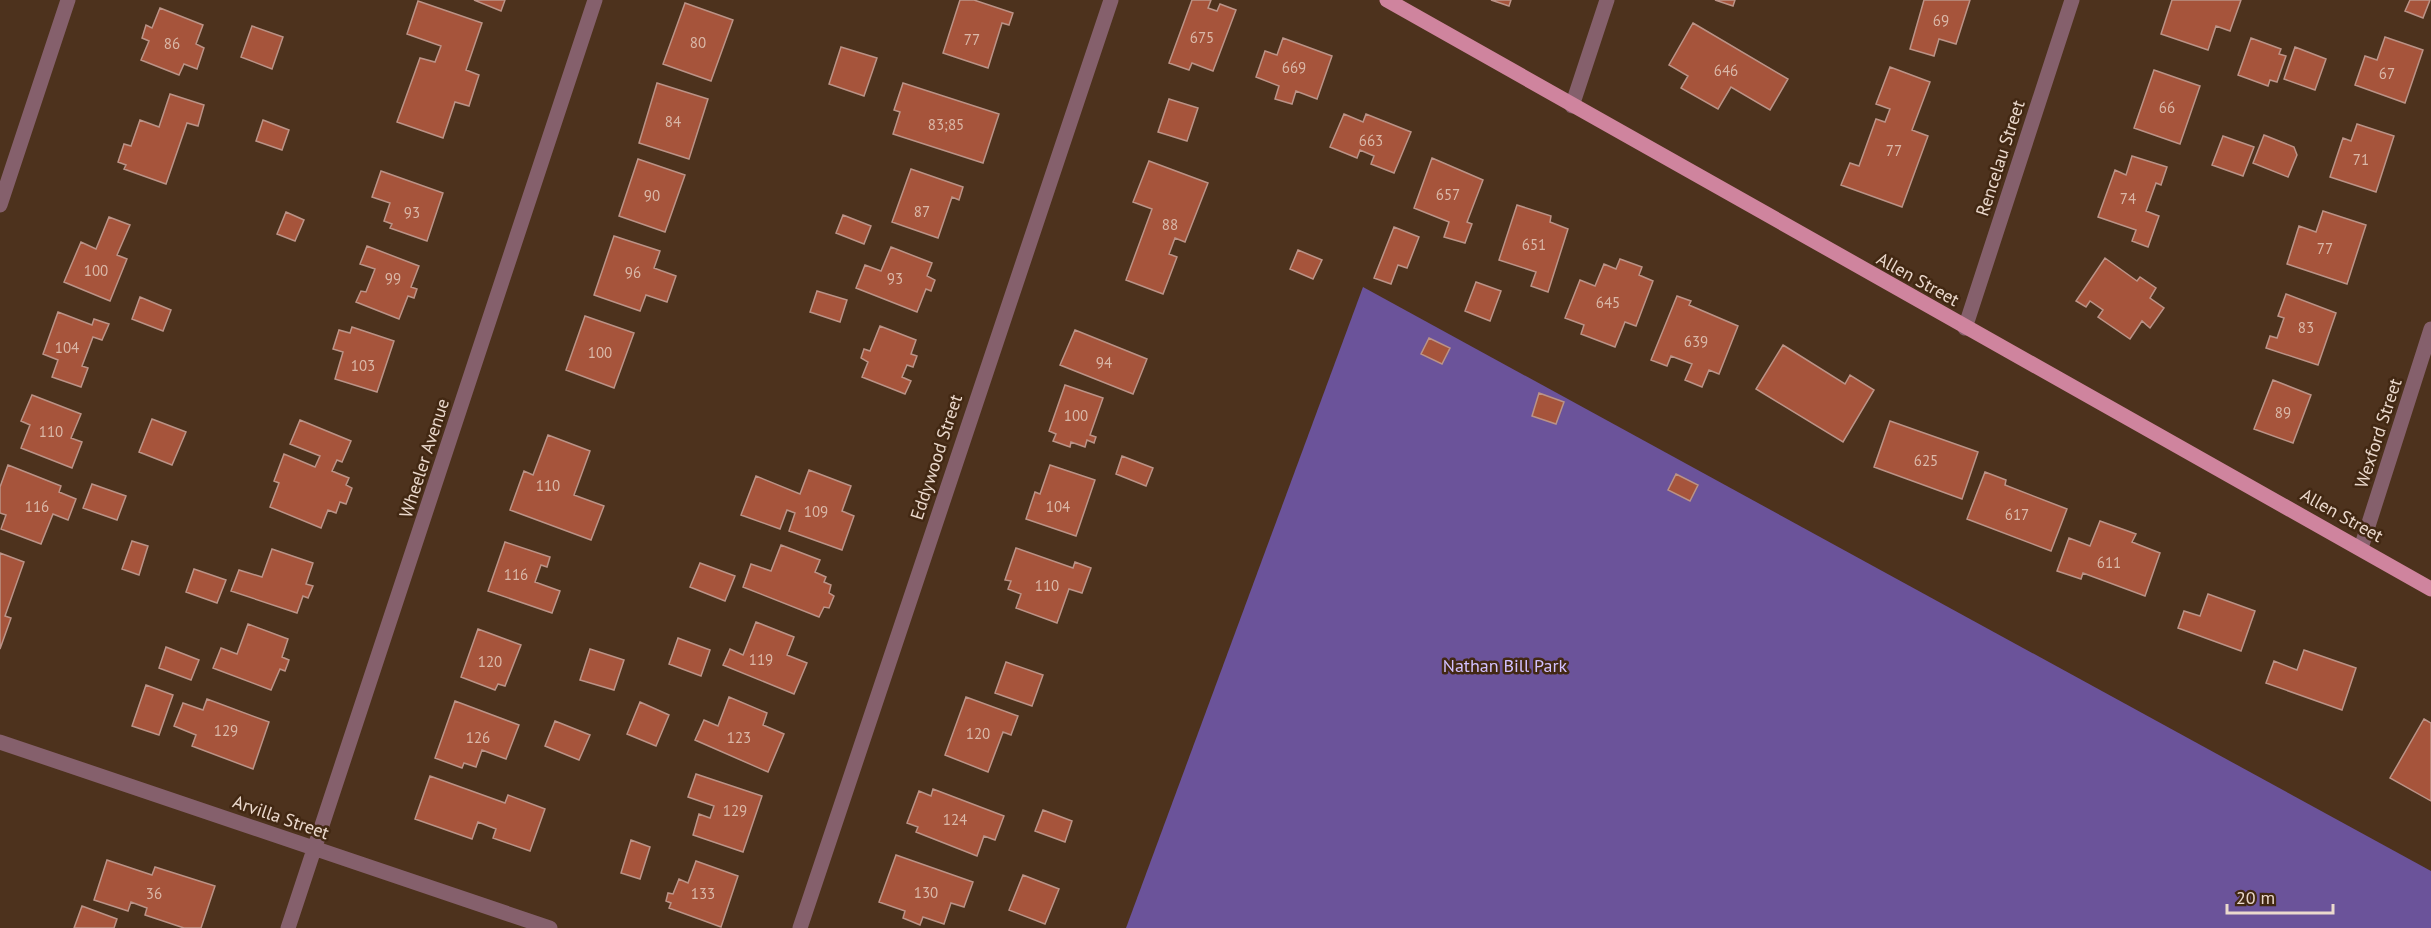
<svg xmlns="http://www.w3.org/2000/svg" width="2431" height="928" viewBox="0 0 2431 928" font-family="'PT Sans',sans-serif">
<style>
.green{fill:#6b539a}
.building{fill:#a6543b;stroke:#bb9387;stroke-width:1.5}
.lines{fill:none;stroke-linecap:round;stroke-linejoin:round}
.minor{stroke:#85606c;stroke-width:15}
.tertiary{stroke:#85606c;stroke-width:15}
.primary{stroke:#cf849e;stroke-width:15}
.labels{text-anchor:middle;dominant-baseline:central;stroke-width:5;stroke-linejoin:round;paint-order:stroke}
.number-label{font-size:15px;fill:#dab8a8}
.street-label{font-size:18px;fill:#ebd9cd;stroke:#422813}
.park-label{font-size:18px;fill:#d3c1ff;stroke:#422813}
</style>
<rect width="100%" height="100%" fill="#4d321d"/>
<path class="green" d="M1363 287 2431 871V928H1126Z"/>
<path class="building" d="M474 0H505L501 11Z
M960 0H974L1013 13 1009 25 1002 23 988 68 943 53Z
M1192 0H1211L1208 8 1217 11 1220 4 1236 10 1213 71 1192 63 1189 70 1169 63Z
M1491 0H1511L1509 6Z
M1715 0H1735L1733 6Z
M1924 0H1970L1956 44 1939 39 1934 56 1910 49Z
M2172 0H2241L2230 31 2216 26 2208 50 2161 34Z
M2410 0H2430L2423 18 2405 11Z
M418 1 482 23 466 70 479 75 469 106 455 102 443 138 397 122 420 58 435 62 441 46 407 34Z
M685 3 733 20 711 81 663 64Z
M160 8 203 25 196 44 204 48 197 69 184 64 179 75 141 60 149 41 142 38 146 25 152 28Z
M1693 23 1788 79 1770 110 1731 87 1718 109 1681 88 1688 76 1669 65Z
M252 26 283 37 272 69 241 57Z
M2385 37 2423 50 2405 103 2355 85 2365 56 2377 60Z
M1283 38 1332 56 1317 99 1296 91 1292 104 1275 99 1279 86 1256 77 1265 51 1277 55Z
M2251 38 2281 49 2279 54 2286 56 2277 82 2270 80 2268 86 2238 75Z
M841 47 877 58 864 96 829 84Z
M2295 47 2326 59 2315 90 2284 79Z
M1890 67 1930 82 1912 130 1928 136 1902 207 1841 185 1850 163 1859 166 1876 119 1885 122 1890 109 1876 104Z
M2154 70 2200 86 2180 144 2134 128Z
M657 83 708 99 689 159 639 143Z
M903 83 999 114 983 163 893 134 900 112 894 110Z
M170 94 204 105 198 126 187 123 166 184 124 169 126 165 118 162 124 144 131 146 140 120 159 127Z
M1169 99 1198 108 1187 141 1158 132Z
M1344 114 1363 122 1366 114 1411 132 1394 173 1371 164 1374 156 1360 150 1357 158 1330 147Z
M263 120 289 130 282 150 256 141Z
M2357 124 2394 136 2376 192 2330 177 2343 138 2351 141Z
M2264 135 2294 147 2297 155 2288 177 2253 163Z
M2223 136 2254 147 2243 176 2212 165Z
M2132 156 2167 167 2161 185 2156 183 2146 211 2159 216 2148 247 2132 241 2136 230 2098 217 2115 170 2126 175Z
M1432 158 1483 180 1467 222 1472 224 1465 243 1444 237 1449 222 1414 208Z
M638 159 685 175 665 232 619 216Z
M1149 161 1208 183 1185 242 1175 238 1169 254 1177 257 1163 294 1126 280 1152 209 1133 202Z
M911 169 963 187 959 200 952 197 938 238 892 222Z
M381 171 443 193 427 241 390 228 392 224 384 221 390 203 372 197Z
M1517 205 1551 216 1550 222 1568 229 1548 292 1531 286 1536 272 1499 260Z
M2323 211 2366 225 2347 284 2287 264 2299 226 2316 232Z
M286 212 304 220 295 241 277 234Z
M843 215 871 226 864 244 836 233Z
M109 217 130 225 117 255 127 259 110 301 64 282 81 242 96 249Z
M1394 227 1419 237 1407 268 1398 265 1391 284 1374 278Z
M614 236 660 251 654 268 676 276 667 302 646 295 640 311 594 295Z
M367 246 419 266 411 287 417 289 414 298 408 296 399 319 356 302 361 291 366 292 375 269 360 264Z
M891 247 932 263 927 276 935 280 931 291 926 289 917 312 856 288 865 265 881 271Z
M1298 250 1322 260 1313 279 1290 269Z
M2105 258 2137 281 2140 277 2156 288 2150 298 2164 308 2150 328 2142 321 2130 339 2098 317 2103 310 2090 301 2086 307 2076 301Z
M1620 259 1642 267 1639 275 1653 281 1636 326 1625 322 1615 347 1581 334 1584 325 1565 318 1580 280 1595 286 1604 264 1616 269Z
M1476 282 1501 291 1490 321 1465 311Z
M817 291 847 300 840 322 810 312Z
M2286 294 2336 313 2318 365 2266 348 2270 336 2277 338 2284 318 2278 316Z
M1677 296 1691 301 1689 305 1738 326 1719 374 1709 370 1702 387 1685 380 1692 364 1671 356 1667 366 1651 360Z
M140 297 171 310 163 331 132 319Z
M58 312 92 325 94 319 109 324 102 340 93 337 82 366 88 368 81 387 52 377 58 360 43 354Z
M585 316 634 333 614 388 566 370Z
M880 326 916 340 911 354 917 356 913 367 907 365 902 377 911 381 905 394 862 377 868 362 861 358 864 349 870 351Z
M352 327 394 341 377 392 335 379 343 352 333 349 339 330 350 333Z
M1075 330 1147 359 1133 394 1060 365Z
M1429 338 1450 348 1442 364 1421 354Z
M1783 345 1845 384 1850 375 1874 390 1843 442 1756 389Z
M2273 380 2311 395 2293 443 2254 429Z
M1065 385 1103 398 1090 435 1096 437 1094 443 1087 440 1085 447 1071 442 1070 447 1053 441 1056 434 1049 431Z
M1539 393 1564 402 1556 424 1532 416Z
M32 395 81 414 71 438 82 442 72 468 21 448 30 425 21 421Z
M152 419 186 432 172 465 139 452Z
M300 420 351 441 342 462 337 460 332 471 349 478 346 485 352 488 346 504 340 502 336 513 328 510 321 528 270 507 279 483 274 481 284 454 315 467 320 456 290 444Z
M1890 421 1978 452 1962 499 1874 467Z
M548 435 590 451 574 495 604 506 591 540 510 510 524 471 533 475Z
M1122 456 1153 468 1146 486 1116 474Z
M8 465 61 486 59 492 76 499 68 520 53 514 41 544 1 529 6 515 0 513V487Z
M1050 465 1095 480 1076 536 1026 519 1035 492 1040 494Z
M809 470 851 486 842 511 854 516 842 550 789 531 795 513 787 510 780 529 741 515 756 476 800 494Z
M1985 472 2006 480 2005 485 2067 509 2051 551 1967 519Z
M1676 474 1698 485 1690 501 1668 490Z
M92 484 126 496 117 520 83 508Z
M2100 521 2136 534 2132 542 2160 553 2145 596 2083 573 2081 579 2057 571 2069 538 2090 546Z
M132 541 148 546 139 575 122 569Z
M505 542 550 557 547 567 541 565 535 582 560 591 552 613 488 591Z
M781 545 820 560 815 572 826 577 824 582 831 585 829 593 834 596 829 608 824 607 819 617 743 587 751 564 771 571Z
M1016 548 1073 568 1075 562 1091 568 1082 593 1069 589 1057 623 1016 608 1021 594 1008 589 1011 581 1005 580Z
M272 549 313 563 306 584 313 586 308 598 303 596 297 613 231 591 239 570 262 577Z
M0 553 24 562 5 616 11 618 0 649Z
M700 563 735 576 725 601 690 587Z
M194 569 226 580 217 603 186 592Z
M2208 594 2255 611 2241 651 2178 628 2184 611 2200 616Z
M756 622 794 637 787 655 807 663 794 694 723 665 730 649 743 655Z
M248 624 288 639 282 657 289 660 285 671 280 669 271 690 213 668 221 648 237 654Z
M478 629 521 645 505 686 498 684 495 690 461 677Z
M678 638 710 650 701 676 669 664Z
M166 647 199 660 191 680 159 668Z
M590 649 624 660 614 690 580 680Z
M2304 650 2356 668 2342 710 2266 683 2274 661 2297 670Z
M1006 662 1043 675 1032 706 995 693Z
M146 685 173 695 159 735 132 726Z
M729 697 767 713 763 725 784 734 768 772 695 740 704 720 718 726Z
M966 697 1018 716 1011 735 1003 732 988 772 945 755Z
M207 699 269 722 253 769 192 746 196 735 174 726 183 703 203 710Z
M455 701 519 725 506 759 482 750 476 767 464 763 462 768 435 758Z
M640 702 669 715 656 746 627 734Z
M2424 719 2431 723V801L2390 778Z
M555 721 590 735 579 760 545 746Z
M696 774 762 796 743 852 693 835 699 814 710 818 714 806 688 797Z
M430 776 505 803 508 795 545 809 530 851 493 838 496 829 478 822 472 839 415 819Z
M933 789 1004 816 995 840 984 836 977 856 916 832 918 827 907 823 919 791 931 796Z
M1043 810 1072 821 1065 842 1035 831Z
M631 840 650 847 640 879 621 873Z
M896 855 973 882 964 907 951 903 944 924 923 917 920 925 903 918 905 911 879 902Z
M107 860 152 875 155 867 215 886 201 928H184L145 915 147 908 131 902 128 911 94 900Z
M696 861 738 876 721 927 669 908 671 903 666 901 668 893 673 894 679 879 688 883Z
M1023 875 1059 889 1045 924 1009 910Z
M82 906 117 919 114 928H74Z"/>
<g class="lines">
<path class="minor" d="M1572 106 1607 0
M1965 328 2072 0
M2361 548 2431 329
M0 742 550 928
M288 928 595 0
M800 928 1111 0"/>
<path class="tertiary" d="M0 205 68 0"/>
<path class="primary" d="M1387 0 2431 589"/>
</g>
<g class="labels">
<g class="number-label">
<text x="1941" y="20">69</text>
<text x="1202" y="37">675</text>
<text x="972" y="39">77</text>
<text x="698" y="42">80</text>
<text x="172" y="43">86</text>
<text x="1294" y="67">669</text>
<text x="1726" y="70">646</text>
<text x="2387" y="73">67</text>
<text x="2167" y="107">66</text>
<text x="673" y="121">84</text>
<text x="946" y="124">83;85</text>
<text x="1371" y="140">663</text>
<text x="1894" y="150">77</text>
<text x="2361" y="159">71</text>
<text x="1448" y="194">657</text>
<text x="652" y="195">90</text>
<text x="2128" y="198">74</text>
<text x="922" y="211">87</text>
<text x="412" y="212">93</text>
<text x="1170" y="224">88</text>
<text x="1534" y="244">651</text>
<text x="2325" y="248">77</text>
<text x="96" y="270">100</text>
<text x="633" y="272">96</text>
<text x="393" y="278">99</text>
<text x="895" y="278">93</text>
<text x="1608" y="302">645</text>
<text x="2306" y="327">83</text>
<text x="1696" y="341">639</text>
<text x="67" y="347">104</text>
<text x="600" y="352">100</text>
<text x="1104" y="362">94</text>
<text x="363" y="365">103</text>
<text x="2283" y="412">89</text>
<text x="1076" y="415">100</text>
<text x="51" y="431">110</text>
<text x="1926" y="460">625</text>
<text x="548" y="485">110</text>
<text x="37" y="506">116</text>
<text x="1058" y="506">104</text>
<text x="816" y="511">109</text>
<text x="2017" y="514">617</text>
<text x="2109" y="562">611</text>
<text x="516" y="574">116</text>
<text x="1047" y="585">110</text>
<text x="761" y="659">119</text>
<text x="490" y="661">120</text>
<text x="226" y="730">129</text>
<text x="978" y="733">120</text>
<text x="478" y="737">126</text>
<text x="739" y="737">123</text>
<text x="735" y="810">129</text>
<text x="955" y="819">124</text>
<text x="926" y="892">130</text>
<text x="154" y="893">36</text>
<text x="703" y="893">133</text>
</g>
<g class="street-label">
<text transform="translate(2000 158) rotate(-72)">Rencelau Street</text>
<text transform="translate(1918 279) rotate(29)">Allen Street</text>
<text transform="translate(2378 433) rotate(-72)">Wexford Street</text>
<text transform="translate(936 457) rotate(-72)">Eddywood Street</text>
<text transform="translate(424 458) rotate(-72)">Wheeler Avenue</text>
<text transform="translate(2342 515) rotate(29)">Allen Street</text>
<text transform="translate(281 817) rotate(19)">Arvilla Street</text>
</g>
<g class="park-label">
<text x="1505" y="665">Nathan Bill Park</text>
</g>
</g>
<path d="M2227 904v9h106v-9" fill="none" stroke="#ebd9cd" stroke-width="3"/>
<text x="2236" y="904" font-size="18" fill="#ebd9cd" stroke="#422813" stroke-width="4.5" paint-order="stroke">20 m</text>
</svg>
